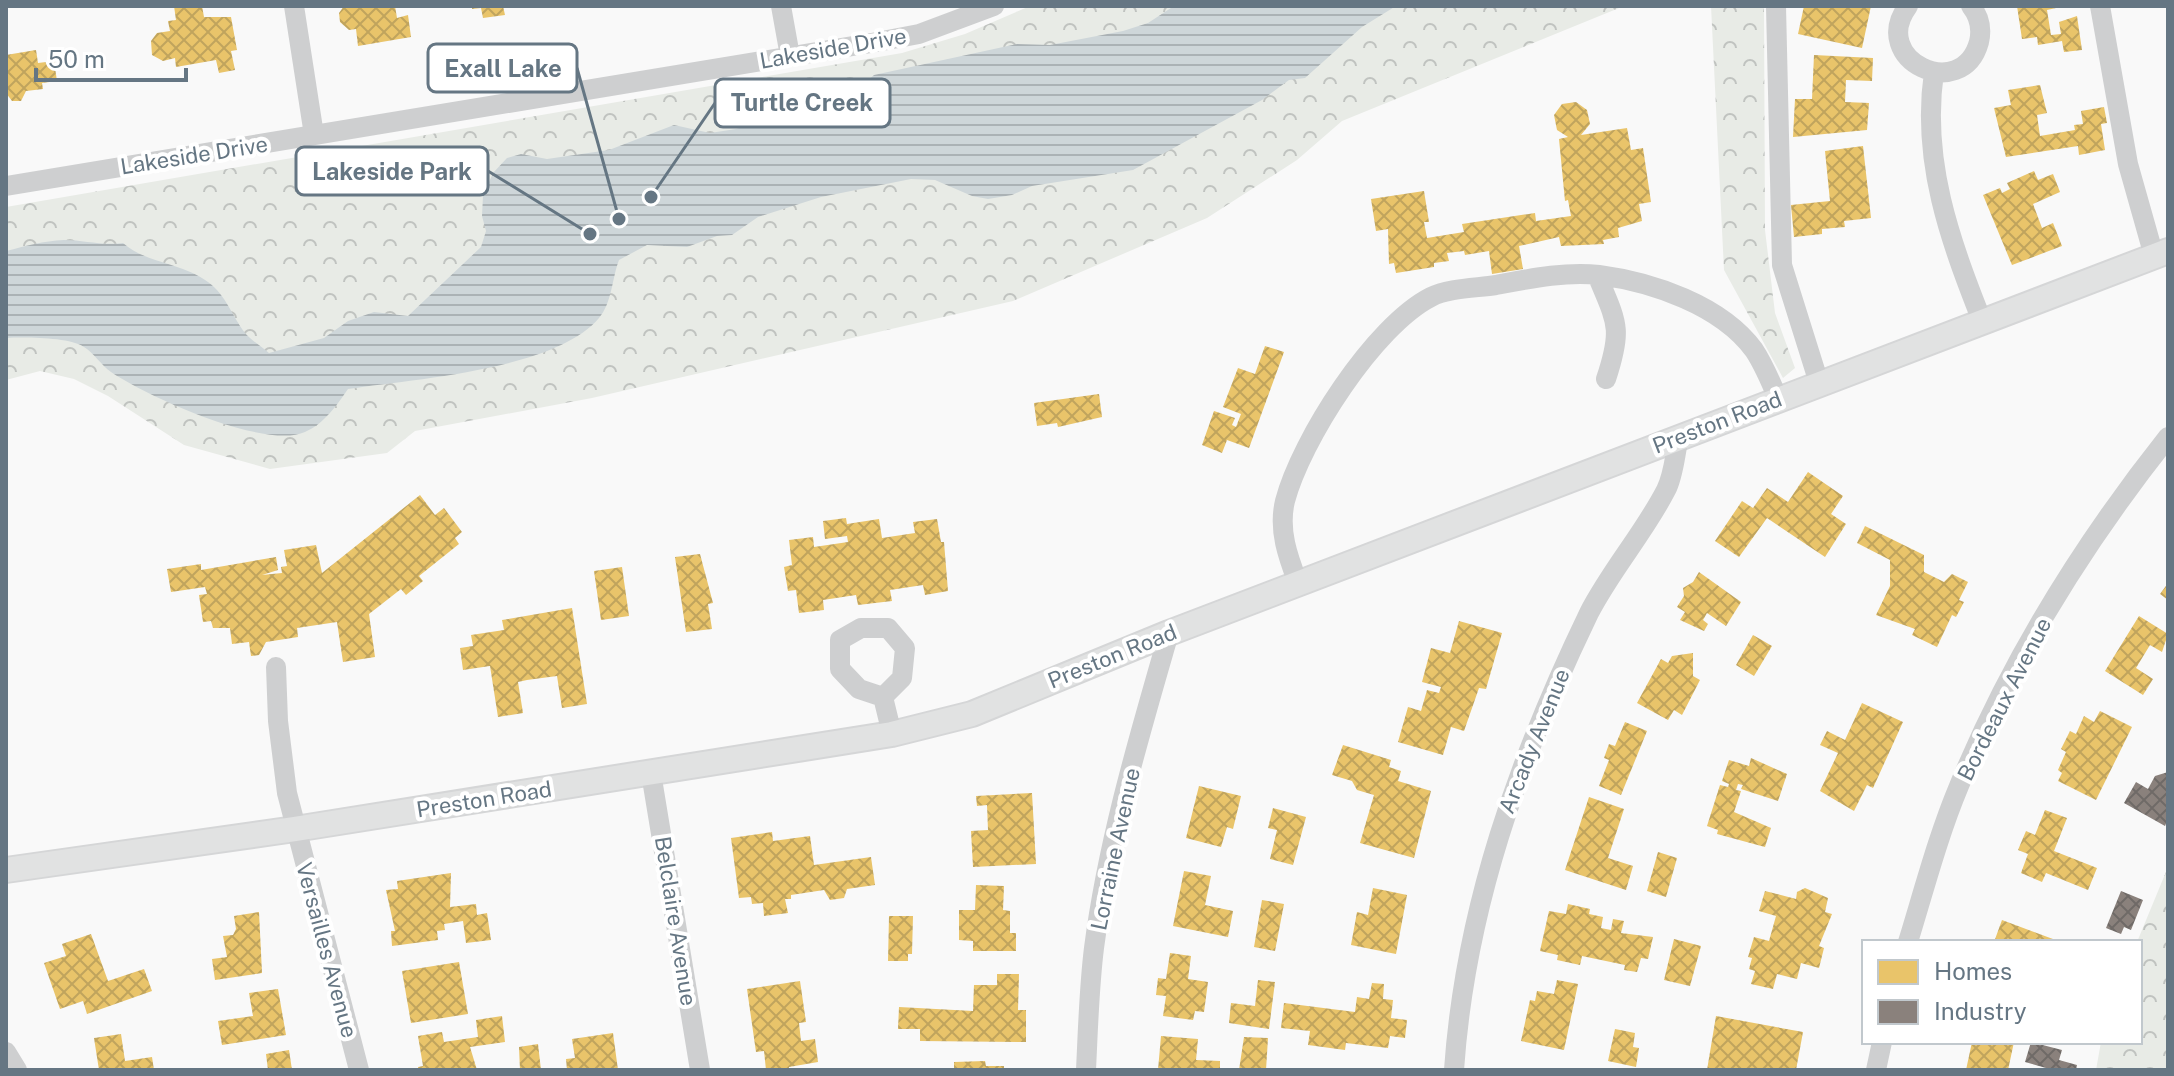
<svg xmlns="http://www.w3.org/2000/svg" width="2174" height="1076" viewBox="0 0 2174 1076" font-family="'Public Sans',sans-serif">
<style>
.park{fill:url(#park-crowns)}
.water{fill:url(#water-rules)}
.homes{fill:url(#homes-cross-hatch)}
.industry{fill:url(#industry-cross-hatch)}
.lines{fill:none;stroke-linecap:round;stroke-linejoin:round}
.major-casing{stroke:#d5d6d7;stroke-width:28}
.minor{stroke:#cecfd0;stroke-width:20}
.major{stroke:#e1e2e2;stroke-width:24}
.labels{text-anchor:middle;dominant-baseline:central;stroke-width:8;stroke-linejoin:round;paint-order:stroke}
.street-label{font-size:22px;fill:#657683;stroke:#fff}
.leader{fill:none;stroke:#657683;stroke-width:3}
.callout-dot{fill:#657683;stroke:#fff;stroke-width:3}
.callout{fill:#fff;stroke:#657683;stroke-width:3}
.callout-label{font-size:24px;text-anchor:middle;font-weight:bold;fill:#657683}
</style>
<defs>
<pattern id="park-crowns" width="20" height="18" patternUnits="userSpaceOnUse" patternTransform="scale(2)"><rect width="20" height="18" fill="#e8ebe6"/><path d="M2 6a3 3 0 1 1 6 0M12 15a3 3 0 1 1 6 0" fill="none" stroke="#c0c3c0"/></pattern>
<pattern id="water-rules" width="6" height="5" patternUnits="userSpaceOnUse" patternTransform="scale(2)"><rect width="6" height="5" fill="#ced6d9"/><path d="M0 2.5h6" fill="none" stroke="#abb2b5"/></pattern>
<pattern id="homes-cross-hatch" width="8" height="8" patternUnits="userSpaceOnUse" patternTransform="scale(2)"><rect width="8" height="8" fill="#e9c46a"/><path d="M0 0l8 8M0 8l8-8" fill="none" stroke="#c0a45d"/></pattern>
<pattern id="industry-cross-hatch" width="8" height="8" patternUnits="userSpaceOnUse" patternTransform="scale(2)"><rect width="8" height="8" fill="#8a817c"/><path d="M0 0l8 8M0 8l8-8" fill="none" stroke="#6f6a67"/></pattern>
</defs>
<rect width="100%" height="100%" fill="#f9f9f9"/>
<path class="park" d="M1030 6H1624L1342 121 1297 160 1207 218 1013 301 592 398 415 431 387 453 270 469 184 445 108 396 74 379 40 371 6 380V207L902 53 965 34Z
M1711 6H1764L1765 230 1775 313 1795 368 1783 378 1724 270Z
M2168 867V1070H2096L2101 1042H2140L2137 942Z"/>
<path class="water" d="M1174 6H1396L1362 27 1305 78 1289 80 1262 100 1133 170 1032 186 1012 195 988 199 972 196 935 180 911 179 821 197 758 217 732 235 717 236 687 247 647 245 619 260C612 278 612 303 599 318 555 370 414 379 348 389 337 405 324 424 305 432 265 450 146 396 111 372 101 365 94 353 84 347 69 337 24 337 6 338V251C26 246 43 241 64 240 84 240 102 246 123 243 147 264 181 262 208 282 226 295 232 316 245 333 251 340 262 347 269 353L324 338 348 321 374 312 408 316 481 247 486 231 482 216 483 196 493 173 507 158 521 154 547 159 609 150 674 125 710 133 736 129 853 94 874 75 1017 44 1050 45 1123 31 1148 23Z"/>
<path class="homes" d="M174 6H202L204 17H231L237 50 231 51 235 70 219 73 216 60 176 67 175 58 163 61 152 55 151 41 157 33 170 31 168 21 176 20Z
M344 6H395L397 18 408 15 411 37 358 46 356 29 349 30 340 22 339 13Z
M472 6H503L505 15 483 18 481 8 472 9Z
M1804 6H1871L1862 48 1798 34Z
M2017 6H2065L2047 10 2051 35 2061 34 2059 22 2077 16 2082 50 2064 52 2062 41 2038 45 2037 37 2022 39Z
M36 50 38 63 54 61 57 81 42 83 43 89 26 91 21 101H12L6 93V55Z
M1814 55 1873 58 1872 81 1846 80 1845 102 1869 103 1867 130 1793 137 1795 99H1812Z
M2040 85 2047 113 2037 115 2040 136 2075 130 2074 125 2083 124 2081 111 2104 107 2107 123 2101 124 2105 150 2079 155 2078 146 2006 157 1994 108 2011 105 2008 90Z
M1576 102 1587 110 1590 124 1581 135 1627 128 1631 150 1643 148 1651 202 1639 204 1642 221 1618 228 1619 237 1603 240 1604 244 1561 246 1559 237 1519 246 1523 269 1492 274 1489 251 1465 255 1464 251 1447 253 1449 261 1434 263V267L1396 273 1394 263 1389 264 1388 229 1376 231 1371 199 1424 191 1429 222H1424L1427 238 1464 232 1462 224 1535 213 1536 221 1571 216 1568 200 1565 201 1559 139 1568 137 1557 130 1554 115 1562 104Z
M1863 146 1871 218 1844 221 1845 227 1822 229V234L1794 237 1791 205 1830 201 1825 151Z
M2034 171 2038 180 2053 174 2060 192 2033 204 2042 228 2053 223 2062 246 2012 265 1983 195 2000 188 2002 193 2010 189 2007 183Z
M1265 346 1284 352 1249 448 1227 440 1222 453 1202 445 1214 411 1235 418 1232 425 1236 427 1241 414 1223 407 1238 368 1255 374Z
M1099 394 1102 417 1058 427 1057 423 1037 426 1034 403Z
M1808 472 1843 496 1831 514 1846 524 1825 557 1767 518 1739 557 1715 541 1742 501 1753 508 1767 488 1788 502Z
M420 495 435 515 444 508 462 532 455 538 459 544 419 576 423 581 406 595 401 589 369 614 375 657 343 662 337 622 297 628 298 637 266 642 259 655 251 656 249 642 232 644 230 628H213L211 621 203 622 199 595 207 594 205 587 171 592 167 569 201 564V570L276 557 278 570 262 575 282 573 281 567 287 566 284 550 316 545 322 573Z
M846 518 847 524 879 519 882 538 915 533 913 522 937 519 941 542H944L948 591 925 595 923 585 890 590 892 601 858 605 856 595 823 600 824 610 799 613 796 590 788 591 784 567 792 565 789 540 813 537 814 547 848 542 847 536 825 539 823 521Z
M1865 526 1924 555V572L1944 582 1952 574 1968 582 1959 600 1964 602 1956 617 1952 615 1937 647 1912 635 1915 629 1876 615 1890 586V560L1857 543Z
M700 554 713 603 708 604 712 629 686 632 675 557Z
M622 567 629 616 601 620 594 571Z
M1699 572 1741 602 1726 626 1707 613 1703 620 1708 624 1704 631 1680 620 1685 612 1677 607 1684 596 1683 588 1693 582Z
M2168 583V600L2160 594Z
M572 608 587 704 562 708 557 676 527 680 518 682 523 713 498 717 490 666 463 670 460 648 473 646 471 635 504 630 502 620Z
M2139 616 2168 634 2162 652 2150 645 2136 668 2153 679 2143 695 2105 671Z
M1459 621 1502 633 1486 689 1479 688 1464 731 1451 727 1443 755 1398 742 1408 707 1421 711 1427 690 1439 693 1441 687 1422 682 1431 648 1450 653Z
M1753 635 1772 646 1754 676 1736 665Z
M1693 653V676L1700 680 1682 715 1674 710 1668 720 1637 703 1661 659 1668 663 1672 656Z
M1862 703 1903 722 1873 788 1867 785 1854 811 1820 791 1838 753 1820 745 1827 731 1845 740Z
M2100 711 2132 727 2096 800 2058 781 2062 773 2058 770 2066 752 2061 749 2070 731 2076 734 2084 716 2094 722Z
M1625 722 1647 731 1621 795 1599 786 1609 760 1604 758 1609 744 1615 746Z
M1343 745 1391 760 1389 767 1401 771 1398 781 1431 791 1414 858 1360 843 1374 795 1357 790 1352 781 1332 775Z
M1751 758 1787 774 1778 801 1741 789 1743 785 1738 784 1736 790 1741 791 1734 812 1771 828 1765 847 1717 834 1718 830 1707 826 1720 785 1728 787 1729 784 1722 781 1729 760 1749 766Z
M1199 786 1241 796 1233 829 1227 827 1221 847 1186 838Z
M1032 793 1036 864 973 867 971 831 988 830 987 805 977 806 976 796Z
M1589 797 1624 809 1608 858 1633 866 1626 890 1565 870Z
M1273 808 1306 817 1293 865 1270 859 1277 830 1268 828Z
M2045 810 2067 818 2054 851 2097 868 2088 890 2046 873 2042 882 2021 873 2028 854 2018 850 2026 831 2035 835Z
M772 832 773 841 810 836 814 865 871 857 875 885 847 889 844 898 830 900 824 890 791 895V899H785L788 913 764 916 763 903 752 904 751 897 739 898 731 838Z
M1658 852 1677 858 1666 897 1647 891Z
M1184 871 1211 876 1205 905 1233 911 1228 937 1173 926Z
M451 873 450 907 476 904 477 915 487 913 491 940 466 943 463 921 444 924 445 930 437 931 438 940 392 946 391 931H395L386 890 398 889 397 881Z
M976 885 1004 886 1003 910 1010 911V933H1016V951H973V941L959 940V910H975Z
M1373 888 1407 895 1396 954 1351 945 1357 912 1368 915Z
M1805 888 1828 898 1825 912 1832 914 1819 946 1824 948 1819 968 1801 963 1797 979 1777 974 1773 989 1751 984 1755 971 1749 969 1752 958 1748 957 1754 937 1769 941 1776 916 1759 911 1765 891 1796 899 1797 892Z
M1262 900 1284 904 1275 951 1254 947Z
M1568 904 1590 909 1589 914 1603 917 1601 928 1611 930 1613 919 1624 921 1621 933 1653 937 1648 959 1641 958 1637 972 1624 970 1625 965 1582 956 1580 965 1557 960 1558 955 1540 951 1549 911 1566 914Z
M259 912 262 973 215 980 212 959 227 957 223 936 233 935 236 929 234 916Z
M889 916H913L912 954H908V961H888Z
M2002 920 2061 942H1994Z
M91 934 108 981 144 969 152 991 87 1014 83 1001 60 1009 44 963 66 956 62 944Z
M1674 939 1701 946 1690 986 1664 980Z
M1170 953 1191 956 1188 979 1208 982 1204 1012 1195 1011 1193 1020 1163 1016 1166 996 1156 995 1158 978 1166 979Z
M459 962 468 1014 411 1023 402 971Z
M997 974H1019L1018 1010H1026V1042L920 1041V1029H898L899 1007 973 1011 974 985H997Z
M1258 980 1275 982 1269 1029 1229 1023 1231 1003 1255 1006Z
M1557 980 1578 984 1564 1050 1521 1041 1530 1000 1535 1001 1537 991 1554 994Z
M800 981 806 1022 799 1023 801 1041 815 1039 818 1062 789 1067V1070H766L764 1051 756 1052 747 989Z
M1372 983 1384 984 1383 999 1393 1000 1391 1018 1407 1020 1405 1038 1390 1036 1388 1048 1346 1043 1345 1050 1308 1045 1310 1031 1281 1028 1284 1003 1355 1012 1357 997 1369 999Z
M278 989 286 1035 222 1045 218 1021 253 1016 249 993Z
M502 1016 505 1042 470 1047 477 1070H418V1067L423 1066 418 1036 442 1032 444 1042 478 1037 476 1020Z
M1716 1016 1803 1032 1796 1070H1707Z
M1615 1029 1635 1033 1633 1047 1639 1048 1636 1067 1608 1061Z
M613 1033 618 1070H567L566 1059 575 1058 572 1039Z
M121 1034 125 1061 152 1057 154 1070H99L94 1038Z
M1161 1036 1198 1039 1196 1060 1220 1061V1070H1158Z
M1244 1037 1268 1038 1266 1070H1239Z
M1972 1042H2014L2008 1070H1966Z
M538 1044 541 1070H520L519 1047Z
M289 1050 292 1070H268L266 1054Z
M985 1061 986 1066H1004V1070H954V1062Z"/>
<path class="industry" d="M2168 772V819L2165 826 2124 803 2136 782 2148 789 2155 776Z
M2121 891 2143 900 2131 930 2124 927 2121 934 2106 928Z
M2031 1042 2062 1050 2059 1060 2077 1065 2076 1070H2053L2025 1062Z"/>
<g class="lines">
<defs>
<path id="major" d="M6 870 295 829 892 734 972 714 1169 633 2168 251"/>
</defs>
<use href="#major" class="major-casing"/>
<path class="minor" d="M294 6 314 135
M781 6 790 56
M1776 6 1782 265 1819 383
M1908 6C1868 60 1962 104 1979 42 1982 29 1979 16 1971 6
M2100 6 2128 164 2154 256
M1934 72C1921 161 1950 240 1982 321
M6 186 877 42 919 34 994 6
M1597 275C1617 323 1623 328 1606 379
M1298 583C1288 557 1278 530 1285 501 1301 440 1374 326 1431 297 1448 288 1477 288 1496 285 1528 279 1566 271 1599 275 1652 282 1721 305 1754 350 1764 365 1771 382 1778 399
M276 667 278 721 287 793 359 1070
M883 697 902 678 905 648 888 628H861L840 640V669L859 689 883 697 892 734
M651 773 700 1070
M1908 942C1924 890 1938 836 1959 786 2011 660 2083 544 2168 437
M6 1052 17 1070
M1086 1070C1088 1030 1089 988 1094 948 1108 840 1139 737 1169 633
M1454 1070C1465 909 1519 758 1589 613 1611 570 1644 533 1666 490 1674 475 1675 453 1679 437
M1876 1070 1882 1042"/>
<use href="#major" class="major"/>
</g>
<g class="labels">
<g class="street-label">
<text transform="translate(833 48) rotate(-10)">Lakeside Drive</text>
<text transform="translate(194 155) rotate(-9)">Lakeside Drive</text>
<text transform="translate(1717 422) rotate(-21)">Preston Road</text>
<text transform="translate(1112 656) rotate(-22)">Preston Road</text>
<text transform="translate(2004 699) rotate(-63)">Bordeaux Avenue</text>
<text transform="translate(1534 741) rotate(-68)">Arcady Avenue</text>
<text transform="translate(484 799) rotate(-9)">Preston Road</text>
<text transform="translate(1115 849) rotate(-78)">Lorraine Avenue</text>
<text transform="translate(676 921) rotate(81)">Belclaire Avenue</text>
<text transform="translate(327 950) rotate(75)">Versailles Avenue</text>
</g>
</g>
<path class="leader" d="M619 219L577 68M651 197L715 103M590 234L488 171"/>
<g class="callout-dot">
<circle cx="619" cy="219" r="8"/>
<circle cx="651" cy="197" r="8"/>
<circle cx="590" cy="234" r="8"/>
</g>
<g class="callout">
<rect x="428" y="44" width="149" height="48" rx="8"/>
<rect x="715" y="79" width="175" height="48" rx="8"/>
<rect x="296" y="147" width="192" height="48" rx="8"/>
</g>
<g class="callout-label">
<text x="503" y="77">Exall Lake</text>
<text x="802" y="111">Turtle Creek</text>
<text x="392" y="180">Lakeside Park</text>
</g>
<rect width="2174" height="1076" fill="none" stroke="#657683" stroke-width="16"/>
<rect x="1862" y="940" width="280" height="104" fill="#ffffff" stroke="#c1c8cd" stroke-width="2"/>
<rect x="1878" y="960" width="40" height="24" fill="#e9c46a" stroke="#c1c8cd" stroke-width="2"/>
<text x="1934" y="980" font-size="24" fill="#657683">Homes</text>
<rect x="1878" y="1000" width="40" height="24" fill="#8a817c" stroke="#c1c8cd" stroke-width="2"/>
<text x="1934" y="1020" font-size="24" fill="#657683">Industry</text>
<path d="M36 68v12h150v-12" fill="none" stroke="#657683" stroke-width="4"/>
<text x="48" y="68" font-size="24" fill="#657683" stroke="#ffffff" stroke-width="6" paint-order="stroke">50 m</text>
</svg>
